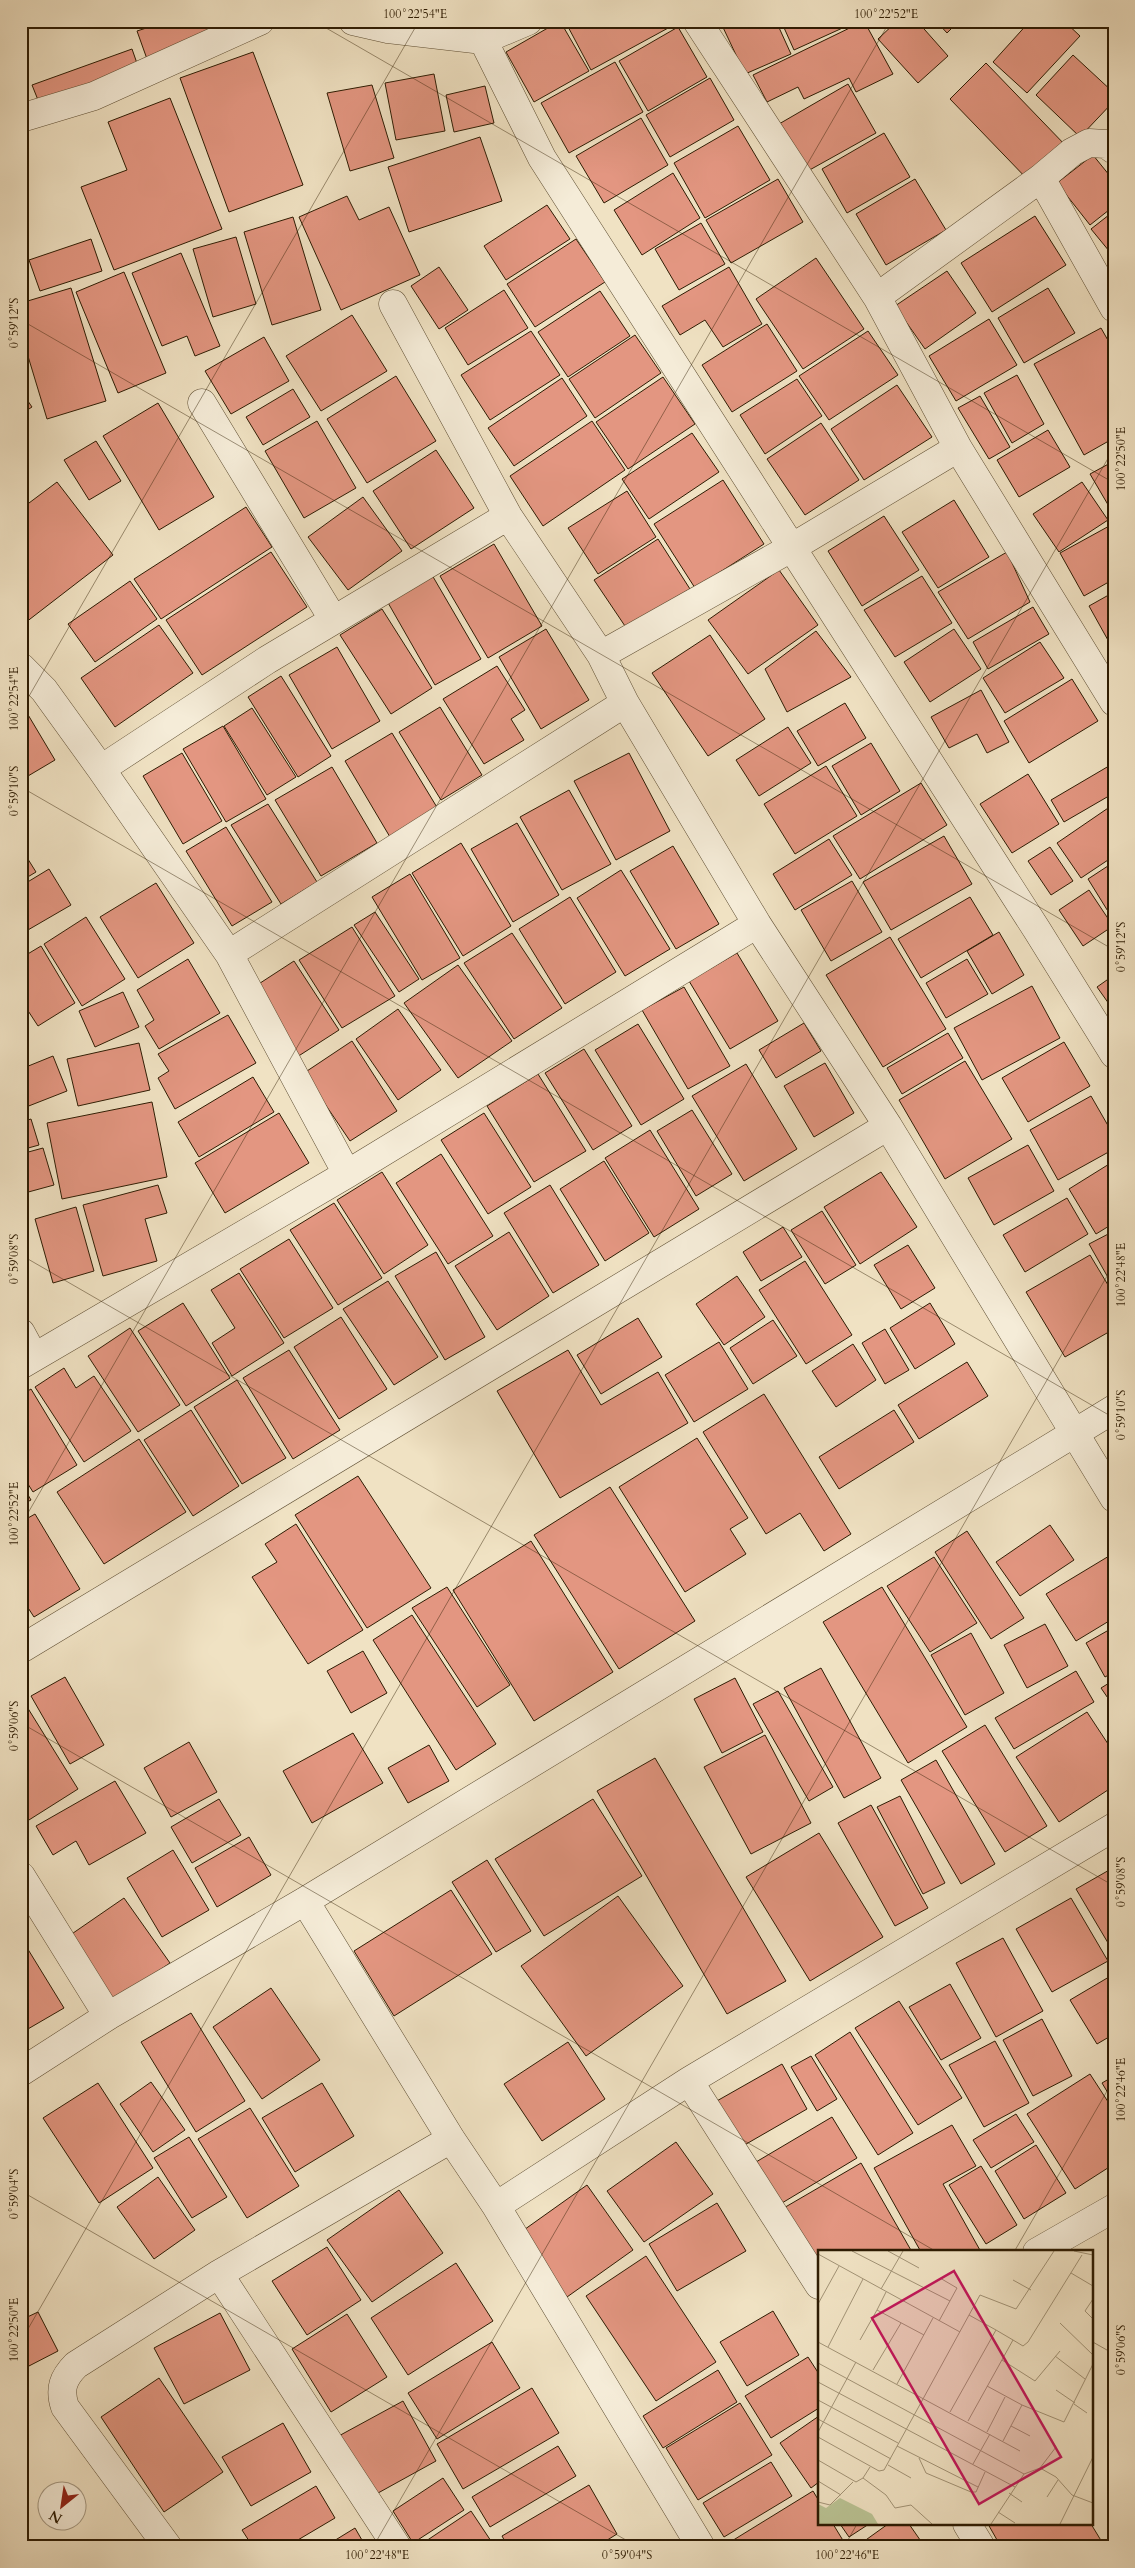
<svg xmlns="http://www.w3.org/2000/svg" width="1135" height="2568" viewBox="0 0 1135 2568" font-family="Cardo,serif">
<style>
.building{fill:#e39681;stroke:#2e1c03}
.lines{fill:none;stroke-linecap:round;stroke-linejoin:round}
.street-casing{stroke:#5e4e33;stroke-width:29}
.street{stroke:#f5ecd8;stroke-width:28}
.ticks{fill:none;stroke:#2e1c03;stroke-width:1;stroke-opacity:0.45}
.inset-road{fill:none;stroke:#a29376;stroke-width:1}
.view{fill:#c2185b;fill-opacity:0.15;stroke:#c2185b;stroke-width:2.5}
.inset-edge{fill:none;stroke:#2e1c03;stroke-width:2.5}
.neatline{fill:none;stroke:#2e1c03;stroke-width:2}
.ticks-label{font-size:12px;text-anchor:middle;fill:#2e1c03}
</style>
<rect width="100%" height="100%" fill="#f0e2c3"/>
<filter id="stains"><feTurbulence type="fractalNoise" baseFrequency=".004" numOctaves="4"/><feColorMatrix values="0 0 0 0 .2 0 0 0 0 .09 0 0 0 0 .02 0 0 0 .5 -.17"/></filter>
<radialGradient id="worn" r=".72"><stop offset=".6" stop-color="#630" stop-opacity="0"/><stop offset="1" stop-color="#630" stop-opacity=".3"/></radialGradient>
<path class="building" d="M168 21H226L147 59 137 31Z
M560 21 589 71 534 102 506 52Z
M569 21H667L670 27 591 70 566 23Z
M720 21H776L791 54 745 74Z
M781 21H858L794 50Z
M864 21 893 74 856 92 849 78 804 99 798 87 767 102 753 75Z
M897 21H917L948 56 918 83 878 39Z
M936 21H959L947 33Z
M1030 21H1064L1080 36 1027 93 993 62Z
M678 27 707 77 648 111 619 61Z
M132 49 139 69 40 105 32 85Z
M253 52 303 185 229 212 180 78Z
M1073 55 1114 93V101L1080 137 1036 95Z
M615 62 643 112 569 153 541 103Z
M986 63 1068 148 1031 183 950 99Z
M434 74 445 131 396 140 385 83Z
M710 78 734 120 670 157 646 115Z
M848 84 876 133 806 172 779 124Z
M372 85 394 158 350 171 327 93Z
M485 86 494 123 454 132 446 95Z
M170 98 222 229 114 270 81 187 127 170 108 122Z
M641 118 668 165 604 203 576 156Z
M738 126 770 180 705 218 674 163Z
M884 133 910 177 847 213 822 169Z
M480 137 502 201 409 232 388 167Z
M1093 155 1114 181V206L1090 225 1057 183Z
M673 173 700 218 642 255 614 210Z
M778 179 803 222 731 263 706 220Z
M915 179 946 230 886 265 856 214Z
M347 196 359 220 389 207 420 275 341 310 299 217Z
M547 205 570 239 506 280 484 246Z
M1114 211V257L1091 229Z
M1035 216 1066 265 992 312 961 263Z
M293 217 321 310 272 325 244 232Z
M701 223 725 264 679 290 655 249Z
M236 237 256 304 213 317 193 249Z
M91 239 102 271 40 291 29 260Z
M576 239 605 282 535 327 507 284Z
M181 253 220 346 195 356 187 336 162 346 132 273Z
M816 258 864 329 803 369 756 299Z
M439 267 468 310 439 329 411 286Z
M729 267 762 324 723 347 705 320 680 335 662 306Z
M947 271 976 313 925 349 895 306Z
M124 272 166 373 118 393 76 292Z
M71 288 106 401 47 419 21 333V303Z
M1048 288 1075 333 1024 363 998 318Z
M504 290 528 328 468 365 445 328Z
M600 291 630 336 568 377 538 332Z
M352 315 387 371 321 411 286 356Z
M989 319 1017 365 956 401 929 356Z
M767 324 797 371 732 412 702 365Z
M1101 328 1114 351V438L1084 455 1034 364Z
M531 331 560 375 490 420 461 375Z
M868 331 898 375 829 420 799 376Z
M635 335 661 373 595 418 569 379Z
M264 337 289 381 231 414 205 371Z
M1017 375 1044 424 1012 443 984 393Z
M396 376 436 441 367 483 327 419Z
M663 377 695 424 628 469 596 422Z
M562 378 587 416 514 466 488 428Z
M797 379 822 416 765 454 740 415Z
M897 385 932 437 864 480 831 429Z
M293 389 310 417 263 445 246 417Z
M21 391 32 407 21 414Z
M980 396 1010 447 989 459 958 408Z
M158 403 214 497 159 530 103 436Z
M317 421 356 488 304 518 265 451Z
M592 421 625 470 543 526 510 476Z
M821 423 859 480 805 515 767 459Z
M1048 430 1070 467 1019 497 997 460Z
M692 433 719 472 649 519 622 479Z
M96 441 121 481 89 500 64 460Z
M436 450 474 508 411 549 373 491Z
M1114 461V515L1090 474Z
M723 480 764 544 695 588 654 524Z
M57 482 113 555 21 626V509Z
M1082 482 1108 520 1059 552 1033 514Z
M627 491 656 537 598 574 568 528Z
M363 497 402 551 348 590 308 537Z
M954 500 989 557 938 588 902 532Z
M246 507 272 547 161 619 134 579Z
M884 516 919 570 862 606 828 551Z
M1111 525 1114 530V579L1084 596 1060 553Z
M658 539 690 589 627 629 594 580Z
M494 544 542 626 488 658 440 576Z
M271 552 307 607 202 675 166 620Z
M1007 552 1030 602 968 639 938 592Z
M779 570 818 625 748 674 708 620Z
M432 575 481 659 435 685 387 601Z
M922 576 952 623 895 657 864 610Z
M130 581 157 619 95 662 68 624Z
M1114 592V651L1089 606Z
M1033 607 1049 634 988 669 973 642Z
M382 609 432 688 391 714 340 635Z
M159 625 193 673 115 727 81 678Z
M546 629 589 700 541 729 499 657Z
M954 629 981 669 930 702 904 662Z
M816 631 851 677 787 712 765 669Z
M710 635 765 719 708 756 652 673Z
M1040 642 1064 678 1005 713 983 678Z
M337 647 380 721 332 749 289 675Z
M497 666 525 710 511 719 524 740 484 764 443 699Z
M281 676 331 756 298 777 248 697Z
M1072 679 1098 721 1029 763 1004 721Z
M981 690 1009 742 987 753 977 734 949 748 931 717Z
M845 703 866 738 818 766 797 731Z
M440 707 482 775 441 800 399 732Z
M24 708 55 760 28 776 21 765V710Z
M252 708 296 777 267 795 224 726Z
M223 726 266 799 226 822 183 749Z
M788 727 811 763 759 796 736 760Z
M392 733 438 809 390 837 345 761Z
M871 743 900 791 861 815 832 766Z
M182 753 222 821 183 844 143 776Z
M629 753 670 831 616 860 574 781Z
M1114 763V793L1064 822 1051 800Z
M826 766 857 816 795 854 764 804Z
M332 767 377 843 321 876 275 800Z
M1028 774 1059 824 1012 853 980 804Z
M921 783 947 825 860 879 833 836Z
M569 790 611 864 562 890 520 817Z
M268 804 317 882 281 904 231 825Z
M1114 804V856L1081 878 1057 843Z
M517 823 559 895 513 922 471 849Z
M226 827 272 902 232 926 186 851Z
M944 836 972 884 891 930 863 882Z
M829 839 852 875 795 910 773 874Z
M461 843 511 926 463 956 412 873Z
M673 846 719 924 676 949 630 871Z
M1050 847 1073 881 1051 895 1028 861Z
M21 848 36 872 21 881Z
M1114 862V921L1088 879Z
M49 869 71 905 21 934V886Z
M621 870 670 949 625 976 577 898Z
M410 874 460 958 422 980 372 897Z
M852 881 882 932 831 961 801 910Z
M156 883 194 943 138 978 100 917Z
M1089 890 1113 926 1083 946 1059 910Z
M570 897 616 972 565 1004 519 929Z
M970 897 993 935 921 978 898 939Z
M375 912 419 979 399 992 354 925Z
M86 917 125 979 82 1006 44 944Z
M352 927 395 996 342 1028 299 960Z
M999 932 1024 975 992 994 967 951Z
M512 933 562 1008 514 1039 464 963Z
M1114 933V946L1108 938Z
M890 937 946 1029 883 1067 826 975Z
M41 946 75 1003 38 1026 21 1000V958Z
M737 953 778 1021 730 1049 689 981Z
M188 959 220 1013 159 1049 145 1026 154 1020 137 990Z
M967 959 988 994 946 1018 926 983Z
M294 961 339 1030 297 1057 251 989Z
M458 965 512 1041 458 1078 404 1003Z
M1114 975V1011L1097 987Z
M1032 986 1060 1038 982 1080 954 1028Z
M684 987 730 1066 688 1089 642 1010Z
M123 992 139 1027 95 1047 79 1011Z
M398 1009 441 1070 398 1100 356 1039Z
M21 1010 27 1020 21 1024Z
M228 1015 256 1063 175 1109 158 1078 169 1071 158 1054Z
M804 1023 821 1051 776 1078 759 1050Z
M638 1024 684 1099 641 1125 595 1050Z
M948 1033 963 1058 902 1094 887 1068Z
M352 1041 397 1111 350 1141 304 1073Z
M1064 1042 1090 1086 1028 1122 1002 1078Z
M139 1043 150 1090 78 1106 67 1059Z
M584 1049 632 1126 593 1150 545 1073Z
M53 1056 67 1091 21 1109V1069Z
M965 1061 1012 1139 945 1179 899 1100Z
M825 1063 854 1113 814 1137 784 1086Z
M746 1064 797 1149 744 1181 692 1096Z
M538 1074 586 1151 534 1182 487 1106Z
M253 1077 274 1112 199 1157 178 1122Z
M1091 1096 1114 1136V1149L1058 1180 1030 1130Z
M152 1102 167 1177 62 1199 47 1123Z
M692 1110 732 1174 696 1196 657 1131Z
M279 1113 309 1163 225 1213 195 1163Z
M484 1113 531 1187 488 1214 441 1140Z
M31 1119 39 1145 21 1150V1122Z
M650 1130 699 1209 654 1237 605 1158Z
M1028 1145 1054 1191 994 1225 968 1178Z
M43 1148 54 1185 21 1194V1154Z
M441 1154 493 1236 448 1264 396 1183Z
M604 1161 649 1233 605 1261 560 1189Z
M1114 1161V1223L1096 1234 1069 1189Z
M382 1172 428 1245 384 1274 337 1200Z
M881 1172 917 1227 860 1264 824 1207Z
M158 1185 167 1213 145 1219 157 1261 103 1276 83 1205Z
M550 1185 599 1265 553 1293 504 1213Z
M1067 1198 1088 1234 1025 1272 1003 1235Z
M334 1203 382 1278 338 1305 290 1230Z
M76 1207 94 1271 53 1283 35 1219Z
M822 1211 856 1265 825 1284 791 1230Z
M783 1227 802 1257 761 1281 743 1252Z
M1114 1231V1288L1089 1244Z
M509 1232 549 1296 497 1330 455 1266Z
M289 1239 333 1308 284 1338 240 1269Z
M908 1245 935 1288 901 1309 874 1265Z
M436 1252 485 1337 445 1360 395 1276Z
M1090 1255 1114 1295V1329L1065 1357 1026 1292Z
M805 1261 852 1335 806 1364 759 1290Z
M239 1273 284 1343 232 1376 212 1343 235 1328 211 1290Z
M737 1276 765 1317 724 1345 696 1304Z
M388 1281 438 1357 394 1385 343 1309Z
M183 1303 230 1378 186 1406 138 1331Z
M930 1303 955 1344 915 1369 890 1328Z
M341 1317 387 1389 339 1419 294 1347Z
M638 1318 662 1357 601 1394 577 1355Z
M773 1320 797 1356 753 1384 730 1348Z
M130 1328 180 1405 138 1432 88 1356Z
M885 1329 909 1370 885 1384 862 1343Z
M719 1342 748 1389 694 1422 665 1375Z
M853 1344 876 1380 836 1407 812 1371Z
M289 1350 340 1430 293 1459 243 1378Z
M568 1350 601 1405 658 1372 688 1423 560 1498 497 1391Z
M967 1362 988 1396 919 1439 898 1405Z
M64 1368 76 1388 94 1376 131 1431 84 1462 35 1387Z
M237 1380 286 1458 242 1484 194 1407Z
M31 1389 77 1465 33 1492 21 1473V1395Z
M764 1394 851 1534 824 1551 800 1513 766 1534 703 1432Z
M191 1410 239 1486 193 1516 144 1440Z
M894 1410 914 1442 839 1489 819 1457Z
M697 1438 748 1518 730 1529 746 1554 685 1592 619 1487Z
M139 1439 186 1512 104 1564 57 1492Z
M358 1476 431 1588 367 1628 295 1515Z
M21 1483 31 1500 21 1505Z
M610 1487 695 1621 619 1669 534 1535Z
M35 1514 80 1589 34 1617 21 1597V1522Z
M296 1524 363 1630 308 1664 252 1577 277 1562 265 1544Z
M1050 1525 1074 1560 1020 1596 996 1562Z
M967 1531 1024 1618 991 1639 935 1552Z
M531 1541 613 1672 534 1721 453 1590Z
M1114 1553V1618L1076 1641 1046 1594Z
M934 1557 977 1623 930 1652 887 1586Z
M447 1587 510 1685 477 1707 412 1608Z
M882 1587 967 1727 908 1763 823 1622Z
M412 1615 496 1744 456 1770 373 1640Z
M1045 1624 1068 1666 1027 1688 1004 1645Z
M1114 1627V1672L1105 1677 1086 1643Z
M971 1633 1004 1693 965 1715 931 1655Z
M363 1651 387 1693 351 1713 327 1671Z
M821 1668 881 1778 844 1798 784 1688Z
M1076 1671 1094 1702 1014 1749 995 1718Z
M65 1677 104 1745 70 1764 31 1696Z
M735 1678 763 1732 722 1753 694 1699Z
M1114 1680V1707L1101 1688Z
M778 1691 833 1787 809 1801 753 1704Z
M24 1702 78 1789 21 1825V1703Z
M1087 1712 1114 1753V1786L1059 1822 1016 1757Z
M985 1725 1047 1826 1005 1852 942 1751Z
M353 1733 383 1783 312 1823 283 1771Z
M765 1735 811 1823 751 1854 704 1767Z
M189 1742 217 1792 171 1817 144 1768Z
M429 1745 449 1781 408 1803 388 1768Z
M655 1758 786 1981 727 2014 597 1791Z
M936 1760 995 1864 961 1884 901 1780Z
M115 1781 146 1833 89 1865 76 1841 53 1855 36 1826Z
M900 1796 945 1883 923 1894 877 1807Z
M219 1799 241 1835 192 1863 171 1827Z
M593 1799 642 1876 544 1936 495 1859Z
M871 1805 928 1908 895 1926 838 1823Z
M819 1833 883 1937 810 1981 746 1877Z
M249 1837 271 1875 217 1907 195 1868Z
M173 1850 209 1910 162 1937 127 1878Z
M487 1860 531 1931 496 1952 452 1882Z
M1111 1869 1114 1873V1953L1076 1889Z
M451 1890 492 1954 394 2016 354 1951Z
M618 1896 683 1986 586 2056 521 1966Z
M124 1898 170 1963 109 2005 63 1940Z
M1071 1898 1108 1961 1052 1992 1016 1929Z
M21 1938 64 2008 21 2033Z
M1003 1938 1043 2011 996 2037 956 1963Z
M1114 1974V2034L1097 2044 1070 2000Z
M950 1984 981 2038 941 2060 909 2007Z
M271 1988 320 2060 262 2099 213 2027Z
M899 2001 962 2098 918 2125 855 2028Z
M191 2013 245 2101 196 2132 141 2042Z
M1042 2019 1072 2076 1033 2096 1003 2040Z
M850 2032 913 2133 878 2155 815 2055Z
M995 2041 1029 2103 984 2127 949 2065Z
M568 2042 605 2099 542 2141 504 2084Z
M811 2056 837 2099 817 2111 791 2067Z
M782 2064 807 2109 741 2147 715 2102Z
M1090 2074 1114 2111V2164L1075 2189 1027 2114Z
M1114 2076V2103L1102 2083Z
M151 2082 185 2130 153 2152 120 2104Z
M98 2083 153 2168 99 2203 43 2118Z
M322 2083 354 2136 295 2172 262 2118Z
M250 2108 299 2186 247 2218 198 2139Z
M1016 2114 1034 2142 991 2168 973 2140Z
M832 2117 857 2158 782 2203 756 2162Z
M952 2125 976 2166 943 2184 981 2252H921L874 2168Z
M189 2137 227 2197 192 2218 154 2158Z
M676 2142 713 2194 644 2242 607 2191Z
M1036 2145 1066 2193 1024 2219 995 2171Z
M861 2163 912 2252H819V2273L782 2209Z
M981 2166 1017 2225 986 2244 949 2185Z
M158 2177 195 2230 154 2259 117 2207Z
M587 2185 633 2250 567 2297 521 2232Z
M399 2190 443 2253 372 2302 327 2240Z
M717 2203 746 2251 677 2291 649 2244Z
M327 2247 361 2300 307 2335 272 2281Z
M646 2256 716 2362 656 2401 586 2296Z
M456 2263 493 2321 408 2375 371 2318Z
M773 2311 799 2355 747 2386 720 2342Z
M38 2312 58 2351 27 2367 21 2357V2320Z
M220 2313 250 2370 184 2404 154 2348Z
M347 2314 387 2377 331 2412 292 2349Z
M492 2342 520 2388 437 2439 408 2393Z
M808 2357 819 2374V2408L771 2438 745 2396Z
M718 2370 737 2402 663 2448 643 2416Z
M159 2378 223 2472 164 2512 101 2417Z
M532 2388 559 2433 463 2489 437 2444Z
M403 2401 436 2461 369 2498 335 2438Z
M740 2403 772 2455 698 2500 666 2448Z
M819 2416V2482L811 2488 780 2443Z
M283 2423 311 2472 251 2506 222 2457Z
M558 2446 576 2476 490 2527 472 2497Z
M771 2462 792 2496 724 2537 703 2503Z
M443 2478 464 2510 413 2543 393 2511Z
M589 2485 617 2534 596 2547H508L502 2536Z
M316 2486 335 2518 286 2547H253L242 2530Z
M813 2491 819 2501V2524H833L847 2547H722Z
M471 2511 495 2547H420V2545Z
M840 2524H869L849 2537Z
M888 2524H909L925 2547H856Z
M988 2524H1091L1105 2547H1001Z
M355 2528 366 2547H324Z"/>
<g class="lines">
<defs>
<path id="street" d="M353 21 388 29 483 40 528 21
M697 21 877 297 958 448 1114 702
M483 40 542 158 1037 930 1114 1054
M21 118 94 96 260 21
M1041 178 1114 308
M877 297 1041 178 1072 152 1089 143 1106 144 1114 150
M393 304 508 516 601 655 625 703 757 924 888 1126 1114 1498
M202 403 333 619
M601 655 791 548 958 448
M21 667 44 690 101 769 229 954 347 1174
M101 769 267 660 508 516
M229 954 625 703
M21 1333 34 1357
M21 1365 347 1174 757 924
M21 1649 888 1126
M21 1876 108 2016
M305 1901 451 2139 496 2206 701 2547
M21 2072 108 2016 305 1901 1114 1409
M689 2081 819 2285
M496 2206 689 2081 1114 1827
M1037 2252 1114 2208
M219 2274 397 2547
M967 2524 981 2547
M168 2547 65 2407C59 2389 63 2378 76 2365L219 2274 451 2139"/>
</defs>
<use href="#street" class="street-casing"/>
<use href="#street" class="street"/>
</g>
<path class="ticks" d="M314 21 1114 483M21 320 1114 950M21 710 419 21M21 787 1114 1418M21 1255 1114 1886M21 1525 890 21M21 1723 937 2252M21 2191 638 2547M1014 2252 1114 2079M21 2341 1114 448M1091 2341 1114 2354M373 2547 1114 1264M844 2547 857 2524"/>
<g transform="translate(818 2250)">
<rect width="275" height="275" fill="#f0e2c3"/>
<path d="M22 248 54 264 60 274H0V254L8 258Z" fill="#bac394"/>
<path class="inset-road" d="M34 1 132 51M70 1 101 18M256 1 275 5M0 4 142 82M253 23 275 36M195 30 213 40M63 39 85 1M68 42 59 60 106 85M275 49 267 61 275 69M0 54 21 16M121 71 139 38 122 28M242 73 275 105M42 90 59 60M195 90 205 96 210 92 264 5M0 92 202 201M10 97 45 29M237 106 267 129M184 110 217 131 242 101M0 113 206 224M55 120 83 73M0 132 197 237M79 134 115 68M169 136 204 155 246 172 275 114M238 140 257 153M0 150 80 193M256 154 269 163M132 162 178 80 151 65M0 169 73 209M150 171 195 90 178 80M193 176 212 186M0 182 38 112M169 182 187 147M0 187 61 221 66 220 162 45 198 59 236 1M185 191 204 155M79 196 160 237M101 208 108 223 153 242H158L167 222M0 210 38 232 45 228 52 217M155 214 172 184M70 215 93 228M222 218 238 197 230 185M45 228 68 245 77 258 93 255 114 274M0 231 23 245M191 243 204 252M229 247 240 230M0 252 12 255 35 232M180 262 197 273M173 274 206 224 222 218 238 227 254 245 275 253M242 274 275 207"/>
<path class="view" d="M136 21 243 207 161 254 54 68Z"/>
<rect width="275" height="275" class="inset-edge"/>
</g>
<rect width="1135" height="2568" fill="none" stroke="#f0e2c3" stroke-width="55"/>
<g transform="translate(62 2506) rotate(210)"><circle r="24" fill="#f5ecd8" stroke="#a59983"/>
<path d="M0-4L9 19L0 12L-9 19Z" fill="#8f2418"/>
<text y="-8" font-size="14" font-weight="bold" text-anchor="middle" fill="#2e1c03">N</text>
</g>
<rect x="28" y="28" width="1080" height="2512" class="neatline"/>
<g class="ticks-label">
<text x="415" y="18">100°22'54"E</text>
<text x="886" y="18">100°22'52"E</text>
<text transform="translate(14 323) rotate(-90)" y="4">0°59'12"S</text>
<text transform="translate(1121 459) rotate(-90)" y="4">100°22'50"E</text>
<text transform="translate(14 699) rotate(-90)" y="4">100°22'54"E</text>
<text transform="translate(14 791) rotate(-90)" y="4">0°59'10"S</text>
<text transform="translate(1121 947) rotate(-90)" y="4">0°59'12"S</text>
<text transform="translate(14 1259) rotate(-90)" y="4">0°59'08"S</text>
<text transform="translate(1121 1275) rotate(-90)" y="4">100°22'48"E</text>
<text transform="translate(1121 1415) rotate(-90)" y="4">0°59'10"S</text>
<text transform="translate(14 1514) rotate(-90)" y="4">100°22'52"E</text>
<text transform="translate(14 1726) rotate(-90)" y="4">0°59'06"S</text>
<text transform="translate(1121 1882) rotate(-90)" y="4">0°59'08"S</text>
<text transform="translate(1121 2090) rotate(-90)" y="4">100°22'46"E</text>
<text transform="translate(14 2194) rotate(-90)" y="4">0°59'04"S</text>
<text transform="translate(14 2330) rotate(-90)" y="4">100°22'50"E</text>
<text transform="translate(1121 2350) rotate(-90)" y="4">0°59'06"S</text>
<text x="377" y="2559">100°22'48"E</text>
<text x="627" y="2559">0°59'04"S</text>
<text x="847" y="2559">100°22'46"E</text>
</g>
<rect width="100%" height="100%" filter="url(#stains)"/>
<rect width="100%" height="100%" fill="url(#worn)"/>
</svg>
